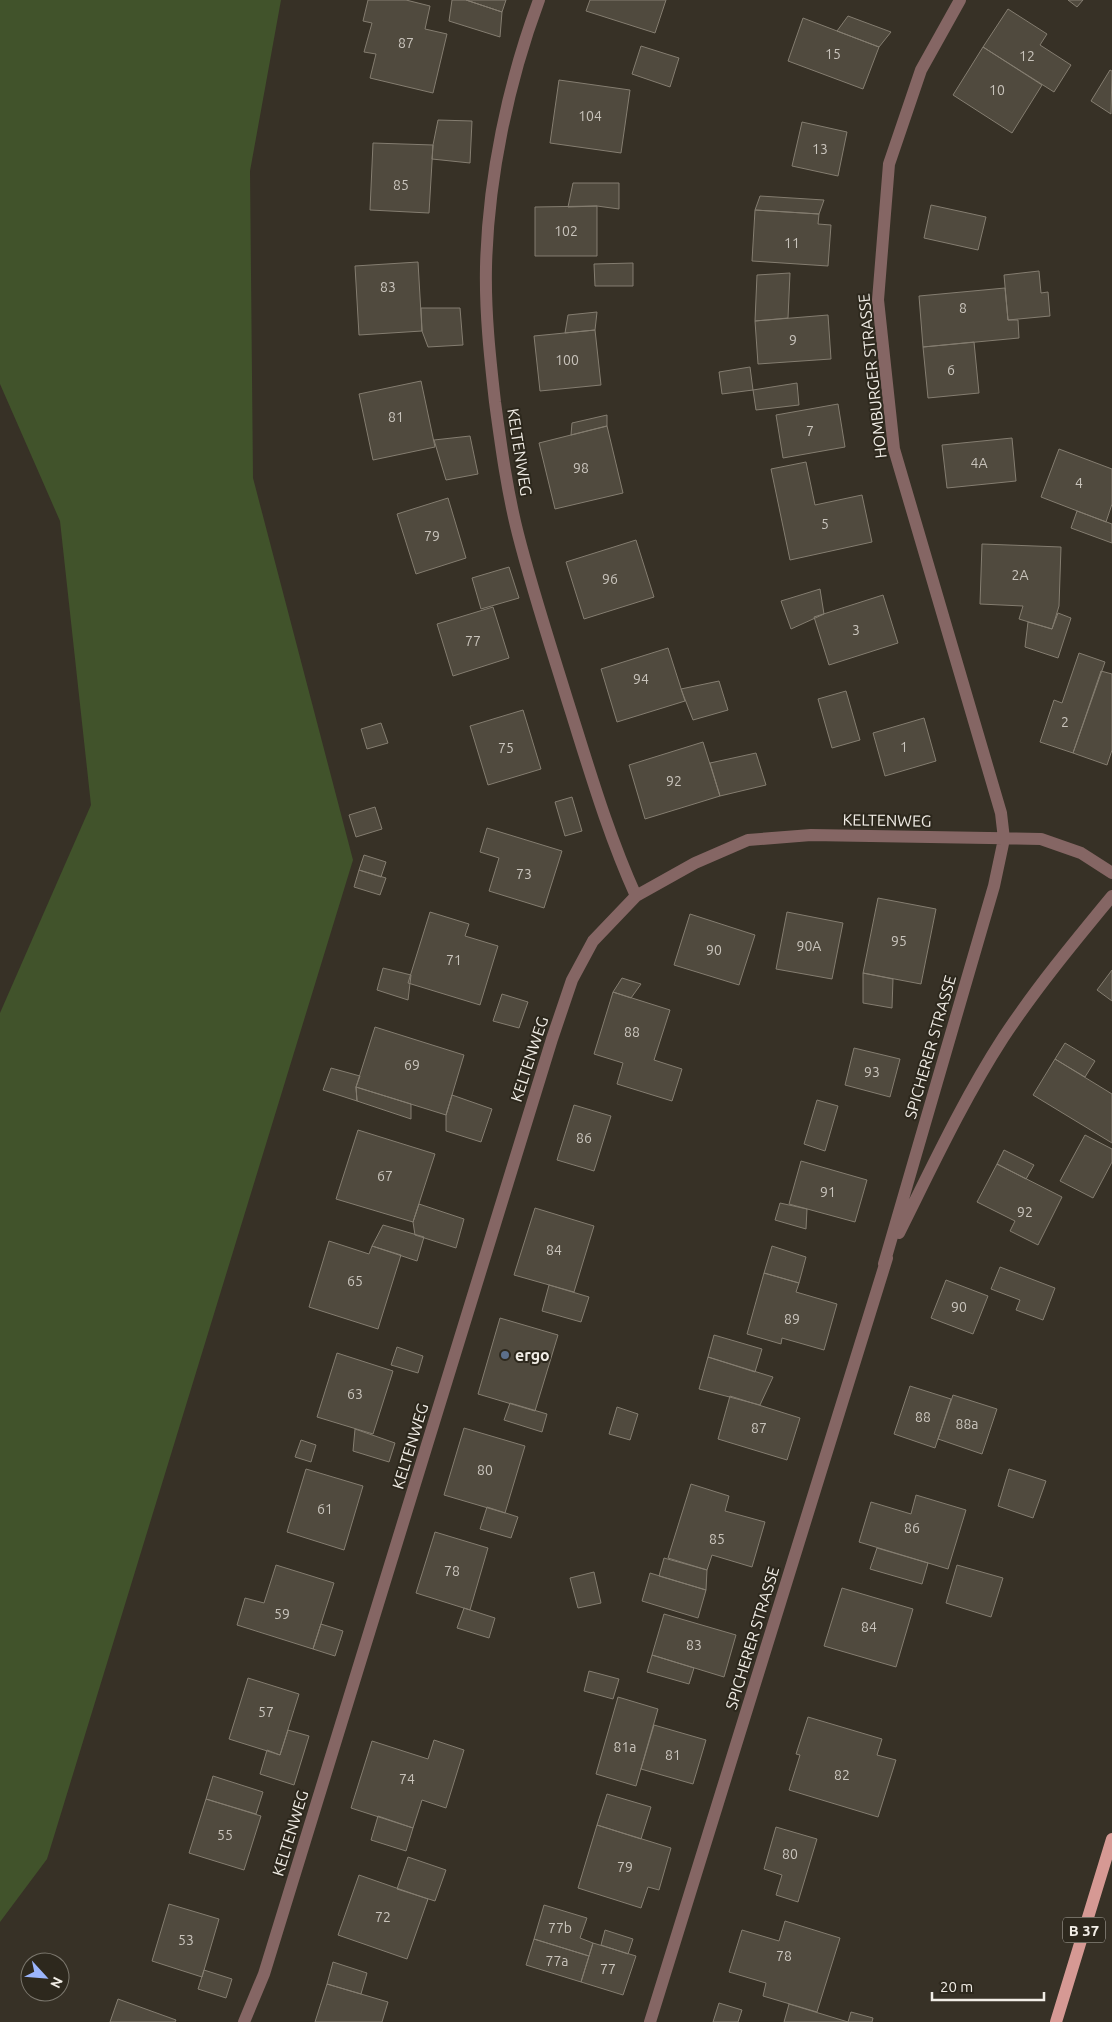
<svg xmlns="http://www.w3.org/2000/svg" width="1112" height="2022" viewBox="0 0 1112 2022" font-family="Ubuntu,sans-serif">
<style>
.green{fill:#41532b}
.building{fill:#504a3e;stroke:#847d70}
.lines{fill:none;stroke-linecap:round;stroke-linejoin:round}
.street{stroke:#856664;stroke-width:12}
.primary{stroke:#d69994;stroke-width:12}
.service-dot{fill:#5c6f8a;stroke:#2d281d;stroke-width:2}
.labels{text-anchor:middle;dominant-baseline:central;stroke-width:4;stroke-linejoin:round;paint-order:stroke}
.number-label{font-size:14px;fill:#c9c4bc}
.shield{fill:#2d281d;stroke:#b6b2aa;stroke-width:1}
.shield-label{font-size:15px;font-weight:bold;fill:#f1ede6}
.street-label{font-size:16px;fill:#f1ede6;stroke:#2d281d}
.poi-label{font-size:16px;font-weight:bold;fill:#f1ede6;stroke:#2d281d;text-anchor:start}
</style>
<rect width="100%" height="100%" fill="#373126"/>
<path class="green" d="M0 0H281L250 171 253 478 353 860 47 1859 0 1922V1013L91 805 60 521 0 384Z"/>
<path class="building" d="M368 0H406L430 6 425 29 447 34 433 93 370 78 376 54 364 52 372 23 363 21Z
M452 0H466L502 12 500 37 449 21Z
M466 0H506L502 12Z
M590 0H666L655 33 586 11Z
M1068 0H1083L1077 7Z
M1008 9 1047 34 1040 45 1071 65 1054 92 983 47Z
M848 16 891 32 879 47 837 31Z
M803 18 879 47 863 89 788 61Z
M641 46 679 58 670 87 632 74Z
M983 47 1042 85 1012 133 953 95Z
M1110 70 1112 71 1111 114 1091 101Z
M559 80 630 90 621 153 550 143Z
M438 120 472 121 470 163 432 159 433 145Z
M802 122 847 132 838 176 792 166Z
M373 143 433 145 429 213 370 210Z
M573 183H619V209L597 206 568 207Z
M760 196 824 200 819 214 755 210Z
M931 205 986 217 978 250 924 238Z
M597 206V256H535V207Z
M755 210 819 214 818 224 831 225 828 266 752 261Z
M418 262 422 331 359 335 355 266Z
M633 263V286H595L594 264Z
M1039 271 1041 293 1048 292 1050 316 1008 320 1004 275Z
M790 273 788 318 755 321 757 275Z
M1005 288 1008 320H1018L1019 338 923 347 919 296Z
M421 308H460L463 345 428 347 422 331Z
M597 312 595 330 565 333 568 315Z
M828 315 831 359 758 364 755 321Z
M595 330 601 385 540 391 534 336Z
M974 342 979 393 928 398 923 347Z
M750 367 753 390 722 394 719 372Z
M421 381 435 447 373 460 359 394Z
M797 383 799 405 756 410 753 390Z
M838 404 845 447 783 458 776 415Z
M607 415V426L571 435 572 423Z
M607 426 623 493 555 509 539 443Z
M470 436 478 474 446 480 434 440Z
M1012 438 1016 481 947 488 942 445Z
M1059 449 1112 469V504L1106 522 1041 497Z
M806 462 815 505 862 495 872 542 790 560 771 469Z
M448 498 466 558 416 574 397 514Z
M1077 511 1112 524V543L1071 528Z
M636 540 654 597 584 619 566 562Z
M982 544 1061 547 1059 606 1052 629 1019 619 1023 606 980 604Z
M509 567 519 598 481 609 472 578Z
M820 589 824 614 791 629 781 601Z
M883 595 898 643 829 665 814 617Z
M493 607 509 658 453 676 437 624Z
M1058 613 1071 618 1058 658 1025 647 1028 622 1052 629Z
M668 648 685 701 617 722 601 669Z
M1079 653 1105 662 1073 753 1040 742 1054 700 1062 703Z
M1101 671 1112 674V750L1107 765 1073 753Z
M719 681 728 710 693 720 681 689Z
M846 691 860 740 832 748 818 699Z
M523 710 541 769 488 785 470 726Z
M924 718 936 761 885 776 873 733Z
M381 723 388 743 367 749 361 729Z
M703 742 720 796 645 819 629 765Z
M756 753 766 785 720 796 710 763Z
M572 797 582 831 565 836 555 802Z
M375 807 382 829 356 837 349 815Z
M487 828 562 851 544 908 489 891 499 858 480 852Z
M364 855 386 862 381 877 359 870Z
M359 870 386 878 380 895 354 887Z
M878 898 936 909 921 984 863 973Z
M430 912 469 924 465 936 498 946 480 1005 408 983Z
M787 912 843 923 832 979 776 969Z
M690 914 755 935 739 985 674 965Z
M383 968 411 975 408 1000 377 990Z
M1112 970V1001L1097 990Z
M863 973 893 979 892 1008 863 1003Z
M622 978 641 984 631 998 613 992Z
M613 992 670 1010 654 1060 682 1069 672 1101 617 1084 623 1063 594 1054Z
M502 994 528 1002 519 1028 493 1021Z
M375 1027 464 1055 446 1115 356 1087Z
M1065 1043 1095 1061 1085 1077 1055 1059Z
M854 1048 900 1059 890 1097 845 1085Z
M1055 1059 1112 1094V1143L1033 1095Z
M331 1068 360 1076 356 1087 357 1101 323 1090Z
M356 1087 411 1104V1119L357 1101Z
M452 1095 492 1109 481 1142 446 1131V1115Z
M817 1100 838 1106 825 1151 804 1144Z
M574 1105 611 1116 594 1171 557 1160Z
M358 1130 435 1154 413 1222 336 1199Z
M1085 1135 1112 1149V1162L1093 1198 1060 1181Z
M1004 1150 1034 1165 1026 1179 997 1164Z
M801 1161 867 1180 855 1222 789 1204Z
M997 1164 1062 1197 1038 1245 1010 1231 1015 1221 977 1202Z
M780 1203 807 1209 806 1229 775 1220Z
M419 1204 464 1219 456 1248 415 1235 413 1222Z
M535 1208 594 1226 574 1292 514 1275Z
M383 1225 424 1237 417 1261 372 1246Z
M329 1241 369 1254 372 1246 401 1255 378 1329 309 1307Z
M772 1246 806 1257 799 1283 764 1273Z
M1000 1267 1055 1288 1043 1320 1016 1310 1020 1300 991 1289Z
M764 1273 799 1283 796 1292 837 1304 824 1350 782 1338 781 1344 747 1334Z
M946 1280 988 1296 973 1334 931 1318Z
M549 1285 589 1297 581 1322 542 1311Z
M500 1318 558 1335 535 1411 478 1394Z
M714 1335 762 1349 755 1372 708 1357Z
M397 1347 423 1356 418 1373 391 1365Z
M337 1353 393 1371 373 1434 317 1417Z
M708 1357 773 1377 760 1405 699 1389Z
M910 1386 951 1399 935 1448 894 1434Z
M953 1395 997 1409 982 1454 938 1439Z
M730 1396 800 1418 787 1460 718 1439Z
M510 1403 547 1414 542 1432 504 1420Z
M617 1407 638 1414 630 1440 609 1434Z
M464 1428 525 1446 505 1513 444 1495Z
M355 1429 395 1443 389 1462 353 1451Z
M301 1440 316 1445 311 1462 295 1457Z
M306 1469 363 1486 344 1550 287 1532Z
M1009 1469 1046 1481 1033 1518 998 1506Z
M691 1484 729 1496 725 1511 765 1522 752 1567 712 1555 707 1570 668 1558Z
M916 1495 966 1510 948 1569 859 1542 871 1502 911 1514Z
M487 1507 518 1517 511 1538 480 1529Z
M435 1532 488 1548 470 1610 416 1593Z
M877 1548 928 1563 922 1584 870 1569Z
M664 1558 707 1570 706 1590 659 1576Z
M276 1565 334 1583 313 1649 237 1625 245 1598 264 1603Z
M957 1565 1003 1578 991 1617 946 1603Z
M594 1572 601 1603 578 1608 570 1578Z
M650 1573 706 1590 698 1618 642 1601Z
M842 1588 913 1609 896 1667 824 1646Z
M464 1608 495 1618 489 1638 457 1628Z
M664 1614 736 1635 724 1677 652 1655Z
M321 1624 343 1631 335 1656 313 1649Z
M652 1655 694 1668 689 1684 647 1672Z
M589 1671 619 1679 613 1699 584 1691Z
M248 1678 299 1694 280 1755 229 1739Z
M618 1697 658 1709 636 1786 596 1774Z
M808 1717 882 1739 877 1755 896 1760 878 1817 789 1790 800 1755 796 1754Z
M654 1725 706 1740 693 1784 641 1769Z
M288 1730 309 1736 294 1785 260 1774 267 1750 280 1755Z
M434 1740 464 1750 446 1808 422 1800 413 1828 351 1808 372 1741 428 1759Z
M213 1776 263 1792 256 1814 206 1799Z
M607 1794 651 1807 641 1839 597 1825Z
M206 1799 261 1816 244 1870 189 1853Z
M378 1816 413 1828 406 1851 371 1840Z
M597 1825 671 1848 659 1890 648 1887 641 1908 578 1888Z
M776 1827 817 1839 798 1902 776 1895 782 1875 764 1869Z
M408 1857 446 1870 435 1901 397 1889Z
M359 1875 428 1899 407 1959 338 1935Z
M169 1904 219 1919 202 1977 152 1961Z
M544 1905 587 1918 580 1938 593 1943 589 1956 534 1939Z
M785 1921 840 1938 817 2012 763 1996 766 1983 729 1972 742 1930 779 1941Z
M605 1930 633 1939 628 1954 601 1945Z
M534 1939 589 1956 581 1982 526 1965Z
M593 1943 636 1956 623 1995 581 1982Z
M333 1962 367 1973 361 1994 327 1984Z
M204 1970 232 1979 226 1998 198 1989Z
M327 1984 388 2002 382 2022H315Z
M118 1999 176 2020 175 2022H110Z
M719 2003 742 2010 738 2022H713Z
M789 2004 848 2022 851 2012 873 2018 872 2022H784Z"/>
<g class="lines">
<path class="street" d="M539 0C508 83 488 179 486 267 485 312 490 358 495 402 501 446 507 491 518 534 532 589 550 644 567 699 588 765 607 832 636 896
M899 1233C932 1167 963 1100 1003 1038 1036 988 1074 942 1112 896
M884 1264 994 886 1004 839 1001 813 894 449 878 300 889 164 921 70 960 0
M244 2022 264 1974 552 1039 572 980 593 941 636 896 695 863 748 840 811 835 1041 839 1081 853 1112 873
M650 2022 887 1258"/>
<path class="primary" d="M1056 2022 1112 1839"/>
</g>
<circle class="service-dot" cx="505" cy="1355" r="5"/>
<g class="labels">
<g class="number-label">
<text x="406" y="43">87</text>
<text x="833" y="54">15</text>
<text x="1027" y="56">12</text>
<text x="997" y="90">10</text>
<text x="590" y="116">104</text>
<text x="820" y="149">13</text>
<text x="401" y="185">85</text>
<text x="566" y="231">102</text>
<text x="792" y="243">11</text>
<text x="388" y="287">83</text>
<text x="963" y="308">8</text>
<text x="793" y="340">9</text>
<text x="567" y="360">100</text>
<text x="951" y="370">6</text>
<text x="396" y="417">81</text>
<text x="810" y="431">7</text>
<text x="979" y="463">4A</text>
<text x="581" y="468">98</text>
<text x="1079" y="483">4</text>
<text x="825" y="524">5</text>
<text x="432" y="536">79</text>
<text x="1020" y="575">2A</text>
<text x="610" y="579">96</text>
<text x="856" y="630">3</text>
<text x="473" y="641">77</text>
<text x="641" y="679">94</text>
<text x="1065" y="722">2</text>
<text x="904" y="747">1</text>
<text x="506" y="748">75</text>
<text x="674" y="781">92</text>
<text x="524" y="874">73</text>
<text x="899" y="941">95</text>
<text x="809" y="946">90A</text>
<text x="714" y="950">90</text>
<text x="454" y="960">71</text>
<text x="632" y="1032">88</text>
<text x="412" y="1065">69</text>
<text x="872" y="1072">93</text>
<text x="584" y="1138">86</text>
<text x="385" y="1176">67</text>
<text x="828" y="1192">91</text>
<text x="1025" y="1212">92</text>
<text x="554" y="1250">84</text>
<text x="355" y="1281">65</text>
<text x="959" y="1307">90</text>
<text x="792" y="1319">89</text>
<text x="355" y="1394">63</text>
<text x="923" y="1417">88</text>
<text x="967" y="1424">88a</text>
<text x="759" y="1428">87</text>
<text x="485" y="1470">80</text>
<text x="325" y="1509">61</text>
<text x="912" y="1528">86</text>
<text x="717" y="1539">85</text>
<text x="452" y="1571">78</text>
<text x="282" y="1614">59</text>
<text x="869" y="1627">84</text>
<text x="694" y="1645">83</text>
<text x="266" y="1712">57</text>
<text x="625" y="1747">81a</text>
<text x="673" y="1755">81</text>
<text x="842" y="1775">82</text>
<text x="407" y="1779">74</text>
<text x="225" y="1835">55</text>
<text x="790" y="1854">80</text>
<text x="625" y="1867">79</text>
<text x="383" y="1917">72</text>
<text x="560" y="1928">77b</text>
<text x="186" y="1940">53</text>
<text x="784" y="1956">78</text>
<text x="557" y="1961">77a</text>
<text x="608" y="1969">77</text>
</g>
<rect class="shield" x="1063" y="1917.5" width="42" height="25" rx="4"/>
<g class="shield-label">
<text x="1084" y="1930">B 37</text>
</g>
<g class="street-label">
<text transform="translate(872 376) rotate(-96)">HOMBURGER STRASSE</text>
<text transform="translate(520 452) rotate(81)">KELTENWEG</text>
<text transform="translate(887 820) rotate(1)">KELTENWEG</text>
<text transform="translate(930 1047) rotate(-74)">SPICHERER STRASSE</text>
<text transform="translate(529 1059) rotate(-72)">KELTENWEG</text>
<text transform="translate(410 1446) rotate(-73)">KELTENWEG</text>
<text transform="translate(752 1638) rotate(-73)">SPICHERER STRASSE</text>
<text transform="translate(290 1833) rotate(-73)">KELTENWEG</text>
</g>
<g class="poi-label">
<text x="515" y="1355">ergo</text>
</g>
</g>
<g transform="translate(45 1977) rotate(116)"><circle r="24" fill="#2d281d" stroke="#7b776d"/>
<path d="M0-4L9 19L0 12L-9 19Z" fill="#9bb5fd"/>
<text y="-8" font-size="14" font-weight="bold" text-anchor="middle" fill="#f1ede6">N</text>
</g>
<path d="M932 1992v8h112v-8" fill="none" stroke="#f1ede6" stroke-width="2.5"/>
<text x="940" y="1992" font-size="15" fill="#f1ede6" stroke="#2d281d" stroke-width="4" paint-order="stroke">20 m</text>
</svg>
